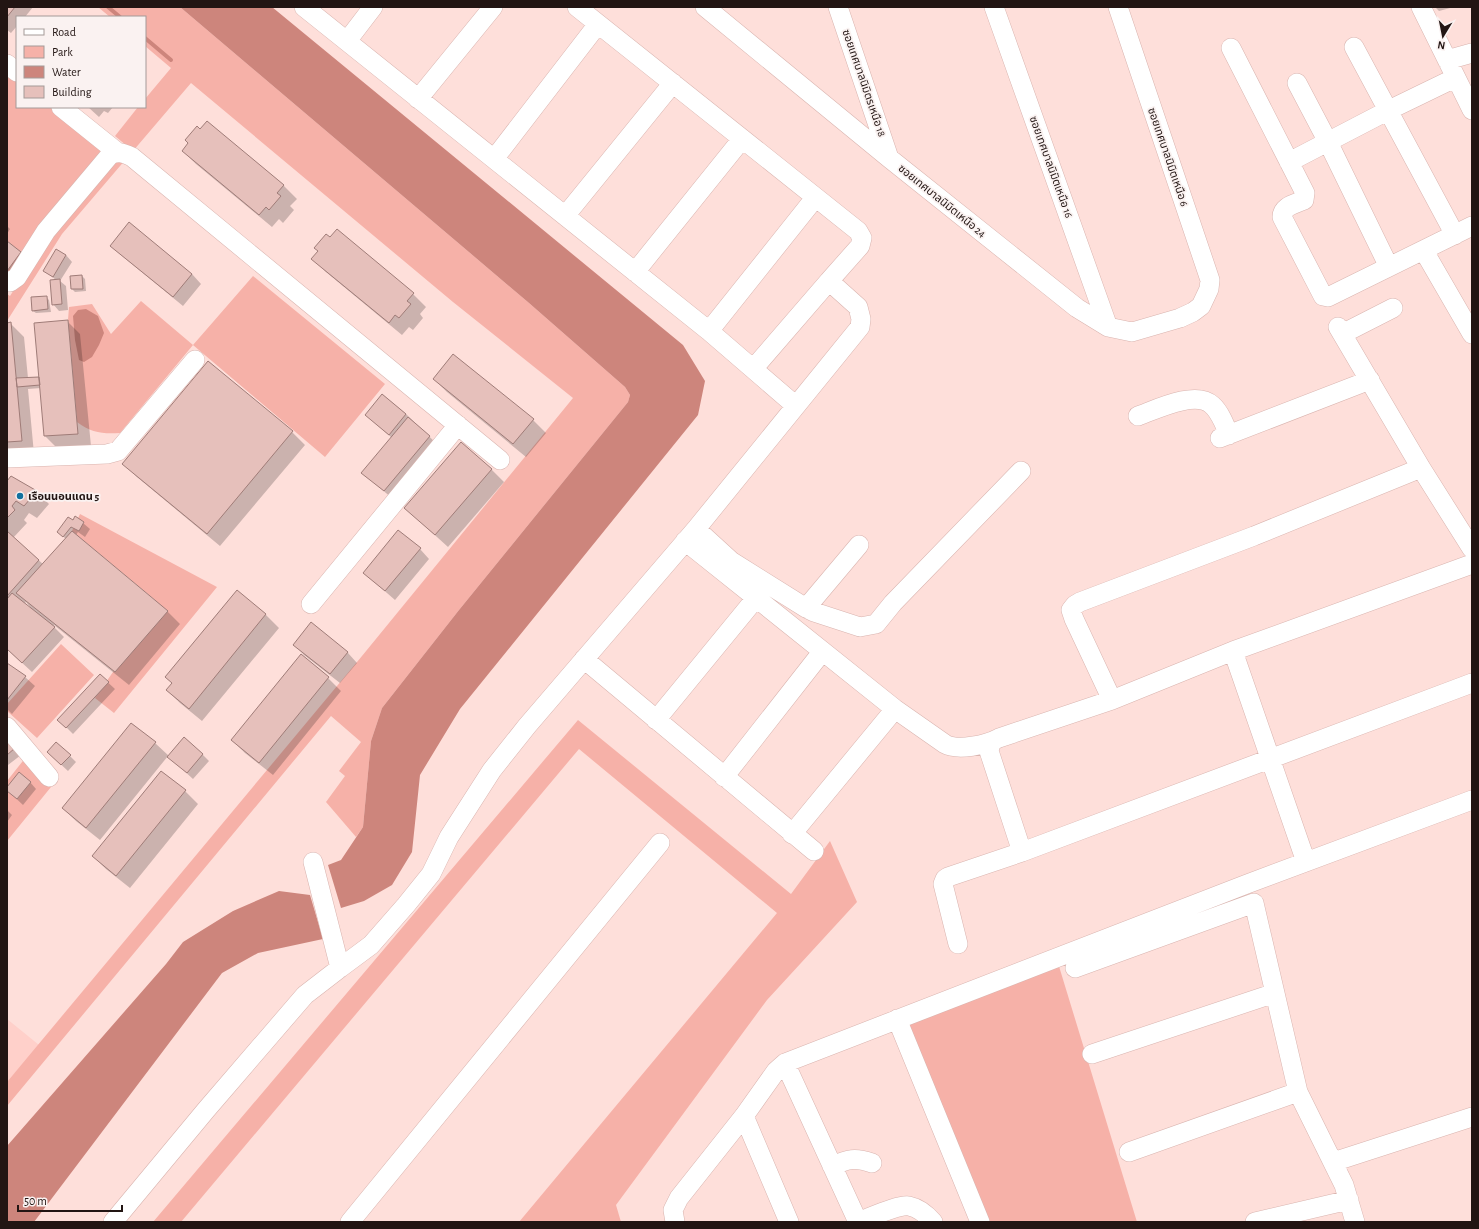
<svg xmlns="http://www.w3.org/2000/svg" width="1479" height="1229" viewBox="0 0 1479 1229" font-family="'Alegreya Sans','Noto Sans Thai',sans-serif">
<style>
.built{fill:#ffd0ca}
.green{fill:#f6b1a8}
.water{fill:#cd857c}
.shadow{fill:#0003;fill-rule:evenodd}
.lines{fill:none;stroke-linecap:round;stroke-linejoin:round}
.stream{stroke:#cd857c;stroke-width:4}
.building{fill:#e6c0bb;stroke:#9f7c78}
.minor-casing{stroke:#d9b4af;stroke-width:20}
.minor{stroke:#fff;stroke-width:19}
.poi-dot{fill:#12719f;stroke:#faf2f1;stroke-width:1.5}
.labels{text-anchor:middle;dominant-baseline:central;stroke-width:3.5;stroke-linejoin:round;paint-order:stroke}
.street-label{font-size:11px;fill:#221513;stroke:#faf2f1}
.poi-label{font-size:11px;font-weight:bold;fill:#221513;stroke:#faf2f1;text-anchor:start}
</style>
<rect width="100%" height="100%" fill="#fedfda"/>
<path class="built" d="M7 1019 39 1045 7 1082Z"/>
<path class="green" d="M98 7H180L529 303 625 387 630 395 628 402 459 610 382 708 371 741 363 827 356 837 326 802 345 776 339 771 361 742 331 716 7 1106V1082L362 656 573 398 453 302 191 83 133 151 115 136 138 107H145V99L171 68 145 46V17H110Z
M7 72 17 80V107H50L103 150 7 275Z
M126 159 62 234 7 321V294L10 296 58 222 108 164Z
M253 276 385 384 325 457 193 345 120 433C103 434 91 433 77 422L68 320 69 307 92 304 111 334 141 301 193 345Z
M80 514 217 587 114 713 95 698 158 607 155 600 72 531Z
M61 644 94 675 37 738 7 711V704Z
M578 720 791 894 830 841 857 902 767 1000 616 1205 621 1222H519L777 913 579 749 181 1222H153Z
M26 757 51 787 7 841V781Z
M1058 963 1137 1222H971L908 1023Z"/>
<path class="water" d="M180 7H272L683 345 705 381 698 415 460 709 420 775 412 852 392 885 364 901 341 908 328 865 341 860 363 827 371 741 382 708 459 610 628 402 630 395 625 387 529 303Z
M86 309 98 316 104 333 99 345 92 357 84 362 79 360 75 340 73 316 78 310Z
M279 891 310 895 323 939 258 953 222 973 34 1222H7V1146L166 964 183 942 233 911Z"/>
<path class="shadow" d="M7 7H33L25 17H17V26L11 33 7 30Z
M1435 7H1454L1439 11Z
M88 107H113L108 113 104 111 99 117Z
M207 122 284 186 297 199 290 206 294 210 283 223 279 219 272 227 196 164 183 151Z
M7 226 10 229 7 234Z
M7 242 27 259 14 276 7 271Z
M111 246 192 274 201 284 183 306 121 255Z
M66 255 72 262 60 281 66 286 68 310 59 311 53 304 56 280 45 271Z
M313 259 413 294 426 307 420 314 423 318 413 330 409 327 402 335 326 272Z
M82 276 85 279 86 291 75 292 72 289 71 277Z
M46 297 49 300 51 312 36 313 33 311Z
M67 321 80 334 91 446 58 449 45 436 41 388 28 389 34 454 7 456V324H11L24 337 28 378 40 377Z
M454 356 533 420 546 433 526 457 447 392 434 379Z
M383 395 406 414 439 446 394 500 363 473 392 438 366 415Z
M292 432 305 445 220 546 137 477 124 464Z
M491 469 504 482 448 547 405 508Z
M7 482 36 491 49 504 37 518 29 513 24 520 27 523 13 538 43 564 66 539 58 532 73 522 83 523 90 529 85 537 78 532 76 535 167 611 180 624 129 685 54 625 53 626 64 637 32 672 7 649ZM26 602 30 607 29 608 24 604Z
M420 549 429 559 395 600 364 573Z
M237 591 266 615 279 628 202 721 180 703 167 690Z
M312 624 348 653 357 663 340 683 304 655 295 645Z
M7 664 25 677 35 686 12 714 7 709Z
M101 676 115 689 73 734 65 726Z
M328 678 341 691 273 775 245 753 232 740Z
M132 724 155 743 169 756 202 754 209 761 193 779 168 756 100 840 76 821 63 808Z
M7 738 21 755 8 765H7Z
M70 756 76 762 68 771 54 758Z
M162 772 185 791 198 804 130 888 106 869 93 856Z
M30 782 36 789 23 805 7 790V788Z
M7 810 12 815 7 822Z"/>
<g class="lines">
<path class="stream" d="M108 7 120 17
M145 38 171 60"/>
</g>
<path class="building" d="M7 7H15L7 17Z
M207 121 284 185 277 193 281 196 269 210 266 207 259 215 182 151 188 143 185 140 197 126 200 129Z
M129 222 192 274 173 297 110 246Z
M337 229 414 293 407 301 411 304 399 318 395 315 389 323 311 259 318 251 314 248 326 234 330 237Z
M7 241 21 252 7 271Z
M56 249 66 255 53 277 43 271Z
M82 275 83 289H71L70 276Z
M60 279 62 304 52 305 50 280Z
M47 296 48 309 32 311 31 297Z
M68 320 78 434 44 436 34 323Z
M11 322 22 441 7 442V323Z
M453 354 534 419 513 444 433 379Z
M208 361 293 431 207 534 122 464Z
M39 377 40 385 17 387 16 378Z
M382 394 406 414 389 435 365 415Z
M408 417 430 436 384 491 361 473Z
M461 442 492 469 435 535 404 508Z
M11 476 37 491 24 506 16 501 12 506 15 510 7 518V481Z
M75 516 84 522 79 531 71 527 63 537 57 532 68 517 73 520Z
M398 530 421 548 385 591 363 573Z
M7 531 39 560 7 596Z
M72 531 168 611 115 672 16 593Z
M237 590 266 614 189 709 166 690 172 683 165 677Z
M12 593 55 627 22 663 7 649V599Z
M311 622 348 652 330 674 293 645Z
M301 654 329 677 259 763 231 740Z
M7 663 26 676 7 700Z
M100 674 109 682 66 728 57 720Z
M131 723 156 742 86 828 62 808Z
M184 737 203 754 187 773 167 757Z
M7 738 15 748 7 755Z
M56 742 71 755 61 765 47 752Z
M161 771 186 790 116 876 92 856Z
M19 772 31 782 17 799 7 791V787Z"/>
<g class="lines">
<defs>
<path id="minor" d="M304 7 709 331 796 406
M705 7 889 158 1077 308 1108 327 1132 332 1180 318 1193 312 1201 306 1209 289 1210 280 1118 7
M838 7 889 158
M994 7 1108 327
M1421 7 1472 110
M347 41 373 7
M1354 47 1455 235
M1231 48 1305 193 1304 200C1295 204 1282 206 1282 217L1323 296 1328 297 1472 226
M1447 60 1472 53
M7 64 17 72
M1297 83 1328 142 1389 267
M418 99 493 7
M61 107 117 152
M494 159 598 24
M1289 162 1389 110 1455 78
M565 216 673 83
M1424 251 1472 334
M635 272 742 139
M7 281 10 282 17 277 46 231 110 155C119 151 123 153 132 157L500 460
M1338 327 1421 468 1472 549
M709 331 815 198
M1342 334 1393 308
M753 369 829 281
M1138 416C1157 409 1196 390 1212 405 1220 412 1225 425 1229 435
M1220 438 1370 380
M7 458 107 454 118 451 195 360
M696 529 731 561 806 608 814 612 860 627 876 624 893 603 1021 471
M685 541 895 709 945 744C958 751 986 745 999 738L1112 700 1233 651 1472 564
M311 604 458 425
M806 608 859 545
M1233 651 1306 862
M584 659 814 851
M1112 700 1074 619 1071 610 1075 605 1080 602 1254 536 1421 468
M656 720 756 598
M7 727 49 777
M991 743 989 751 1022 852
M724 777 822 652
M792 834 895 709
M958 944 943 884 945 879 948 877 1022 852 1472 683
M340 968 371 945 406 905 431 874 449 837 492 770 527 726 696 529 860 327 861 319 858 307 829 281 860 246 862 238 858 231 577 7
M1075 968 1254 903 1298 1092 1344 1185 1355 1222
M897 1019 980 1222
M1092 1054 1275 993
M785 1063 858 1222
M744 1116 789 1222
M1129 1152 1298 1092
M1333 1162 1472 1117
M832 1166C848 1159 855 1157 872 1163
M113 1222 206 1110 305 995 340 968 313 862
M350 1222 660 843
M675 1222 673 1210 679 1198 744 1116 776 1071 785 1063 1247 884 1472 800
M857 1222C869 1218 899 1204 909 1206 919 1208 927 1215 933 1222
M1255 1222 1349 1200"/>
</defs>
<use href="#minor" class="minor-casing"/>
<use href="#minor" class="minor"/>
</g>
<circle class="poi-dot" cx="20" cy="496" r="4"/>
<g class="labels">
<g class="street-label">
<text transform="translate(864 83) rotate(71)">ซอยเทศบาลนิมิตรเหนือ 18</text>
<text transform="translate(1168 157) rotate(71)">ซอยเทศบาลนิมิตเหนือ 6</text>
<text transform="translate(1051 167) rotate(70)">ซอยเทศบาลนิมิตเหนือ 16</text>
<text transform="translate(942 201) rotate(39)">ซอยเทศบาลนิมิตเหนือ 24</text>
</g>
<g class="poi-label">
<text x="28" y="496">เรือนนอนแดน 5</text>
</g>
</g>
<rect width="1479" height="1229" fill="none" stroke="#221513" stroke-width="16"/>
<rect x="16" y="16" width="130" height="92" fill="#faf2f1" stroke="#a49a98"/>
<rect x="24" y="29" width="20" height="6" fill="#ffffff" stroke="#a49a98"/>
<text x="52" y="36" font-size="12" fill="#221513">Road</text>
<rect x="24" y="46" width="20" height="12" fill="#f6b1a8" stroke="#a49a98"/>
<text x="52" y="56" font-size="12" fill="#221513">Park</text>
<rect x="24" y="66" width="20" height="12" fill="#cd857c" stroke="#a49a98"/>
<text x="52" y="76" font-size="12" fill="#221513">Water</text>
<rect x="24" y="86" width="20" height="12" fill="#e6c0bb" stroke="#a49a98"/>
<text x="52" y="96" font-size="12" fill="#221513">Building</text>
<g transform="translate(1443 36) rotate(190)" stroke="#faf2f1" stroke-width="3" paint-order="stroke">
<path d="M0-3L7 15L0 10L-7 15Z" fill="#221513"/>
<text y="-6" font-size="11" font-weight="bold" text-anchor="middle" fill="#221513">N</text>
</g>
<path d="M18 1205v6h104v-6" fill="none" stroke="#221513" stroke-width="2"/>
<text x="24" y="1205" font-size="12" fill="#221513" stroke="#faf2f1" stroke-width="3" paint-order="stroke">50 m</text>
</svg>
